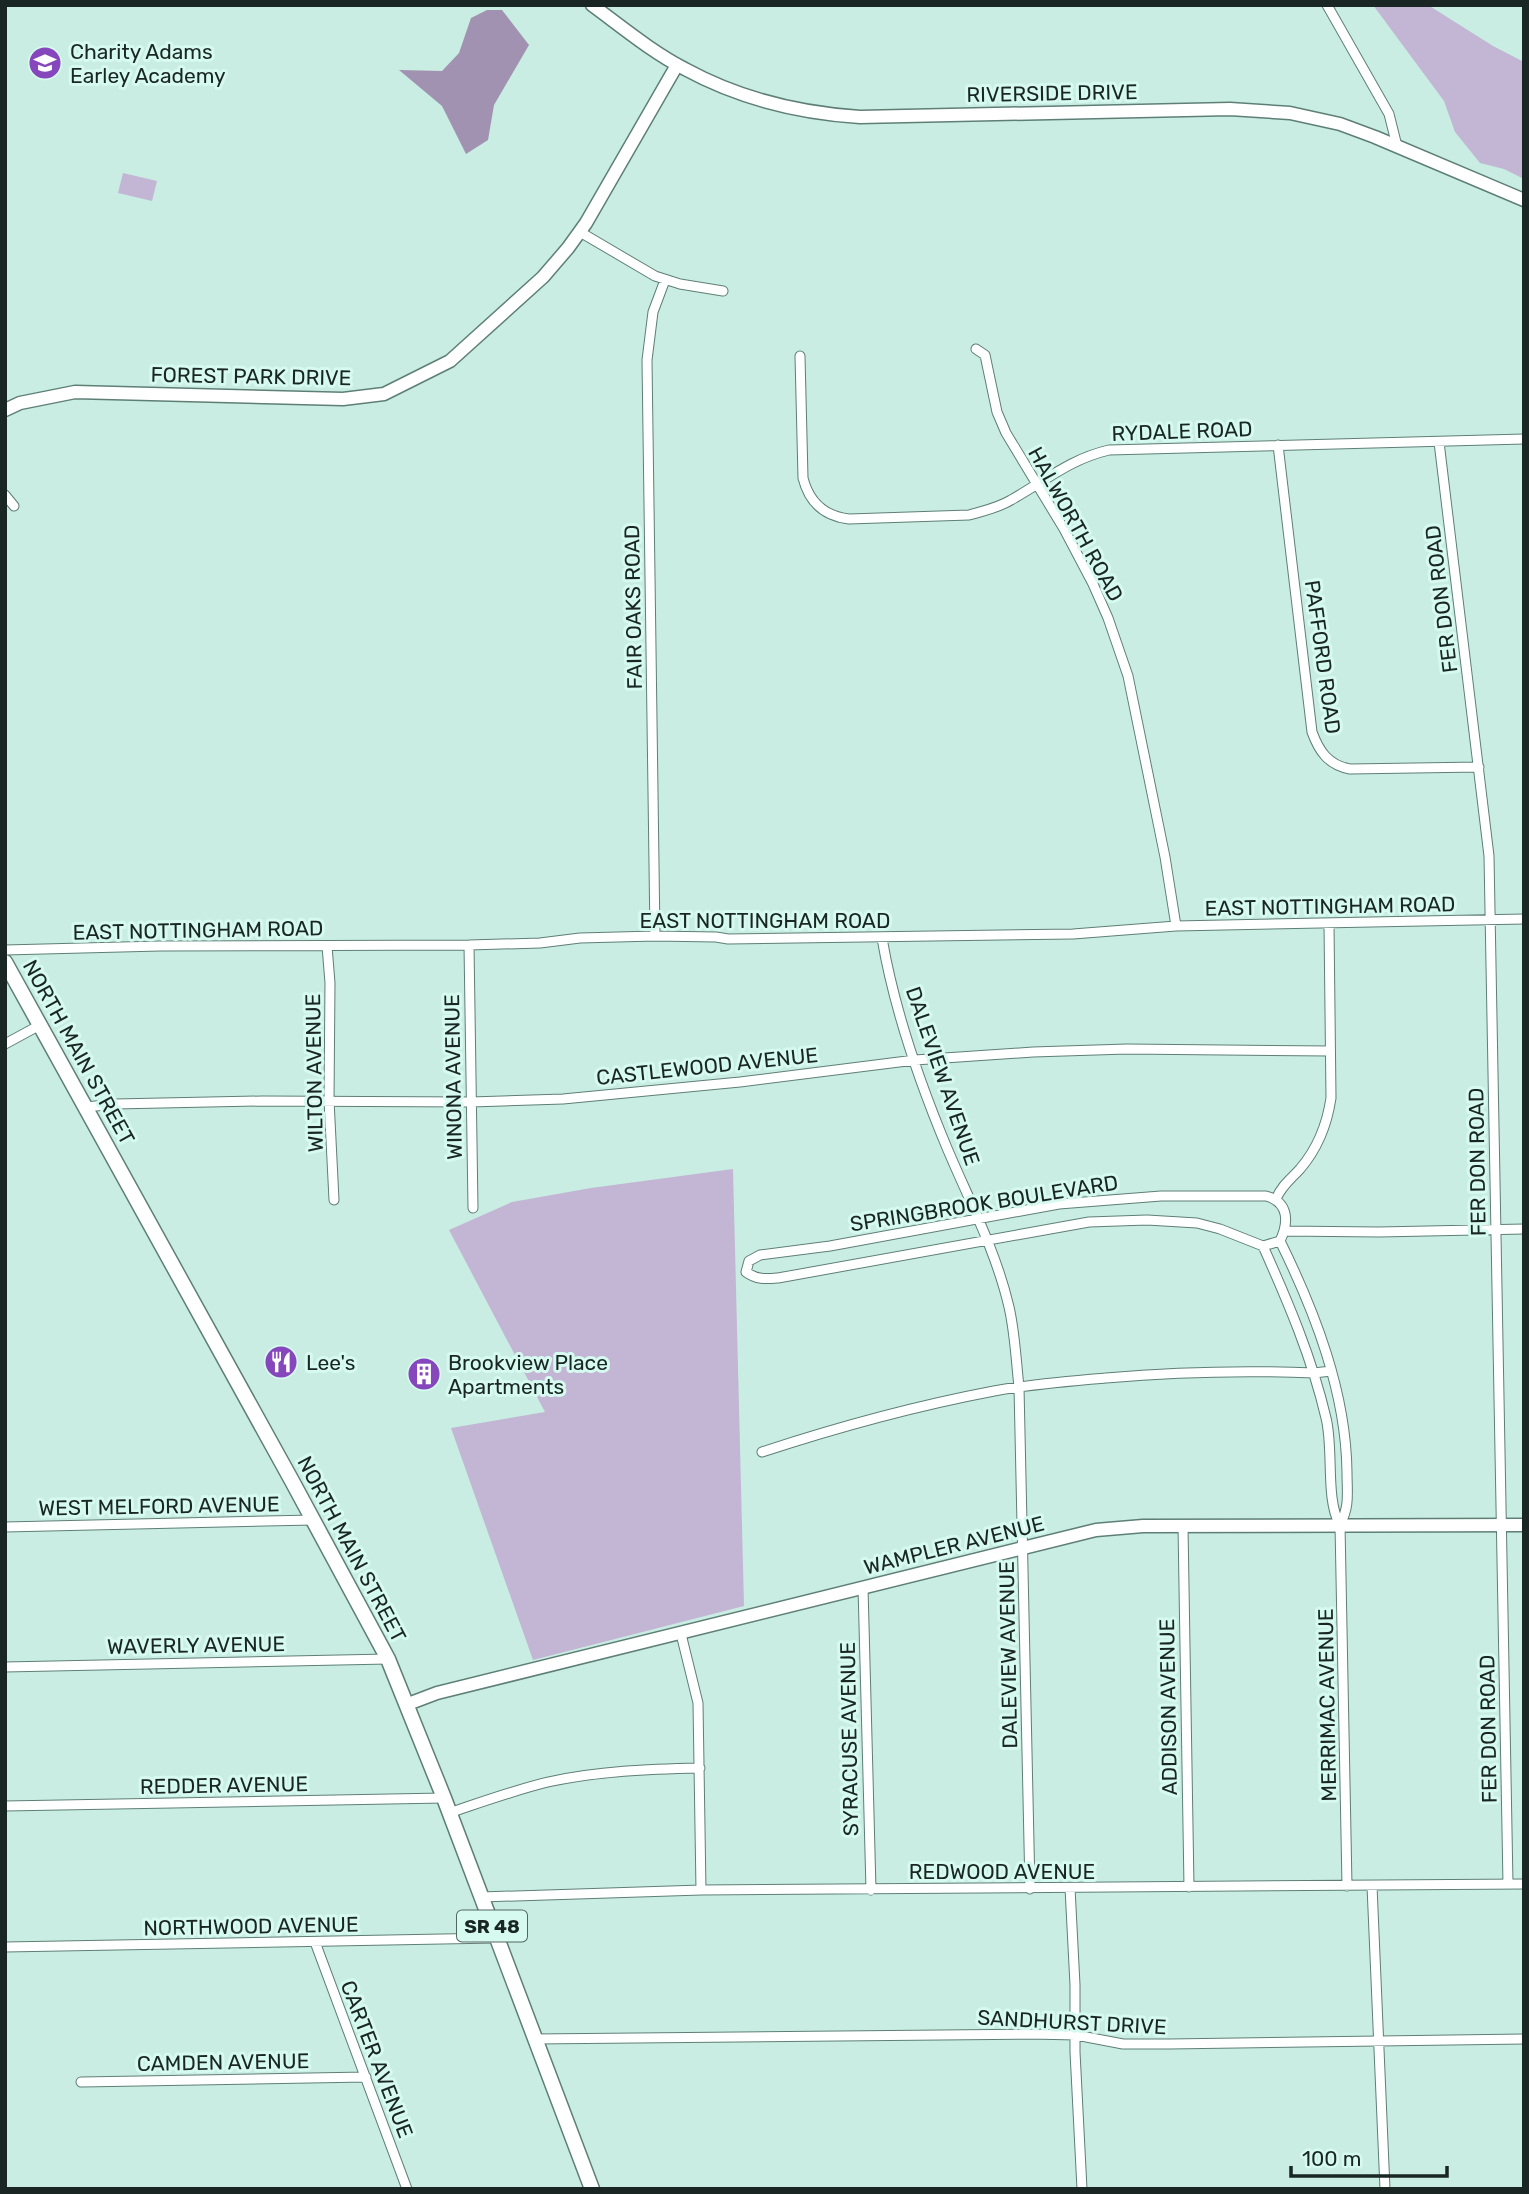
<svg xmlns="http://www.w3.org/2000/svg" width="1529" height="2194" viewBox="0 0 1529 2194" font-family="Rubik,sans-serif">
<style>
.green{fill:#c3b5d4}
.water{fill:#a192b1}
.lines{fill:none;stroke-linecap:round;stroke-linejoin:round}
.minor-casing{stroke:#5e7f76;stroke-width:11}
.tertiary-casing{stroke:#5e7f76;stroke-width:15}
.secondary-casing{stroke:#5e7f76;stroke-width:15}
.primary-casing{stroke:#5e7f76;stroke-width:17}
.minor{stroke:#fff;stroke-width:9}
.tertiary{stroke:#fff;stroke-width:12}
.secondary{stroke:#fff;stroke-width:12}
.primary{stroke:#fff;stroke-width:14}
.labels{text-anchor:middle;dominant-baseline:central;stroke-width:6;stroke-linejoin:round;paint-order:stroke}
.shield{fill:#d6faef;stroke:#526660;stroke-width:2}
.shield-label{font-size:19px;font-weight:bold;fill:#192623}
.poi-label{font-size:21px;fill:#192623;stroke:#d6faef;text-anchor:start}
.street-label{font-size:21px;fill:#192623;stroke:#d6faef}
</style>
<rect width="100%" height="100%" fill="#c9ede2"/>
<path class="green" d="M1373 5H1428L1493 46 1524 62V179L1504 169 1480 163 1455 132 1444 101Z
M123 173 157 181 152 201 118 193Z
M733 1169 744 1606 533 1660 451 1428 545 1412 449 1230 512 1202 591 1188Z"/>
<path class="water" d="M487 10H502L529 45 494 105 488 140 466 154 442 106 399 70 442 71 459 53 471 18Z"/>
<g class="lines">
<defs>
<path id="minor" d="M1327 5 1389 114 1397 146
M580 232 655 276 680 284 723 291
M976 349 985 355 997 412 1006 433 1064 529 1093 584 1108 618 1128 676 1165 857 1176 926
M800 356 803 478C809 502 824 516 849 519L969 515C983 511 998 508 1011 500 1045 481 1070 459 1109 450L1524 439
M1439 442 1489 856 1508 1884
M1278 445 1312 732C1319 751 1328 765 1350 769L1479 767
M5 495 14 506
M655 936 647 360 653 312 665 280
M882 938C894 1009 919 1081 947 1148 969 1200 996 1251 1009 1307 1015 1333 1016 1360 1019 1387L1030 1889
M469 945 473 1208
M327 946 330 983 329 1100 334 1200
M5 950 160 946 469 945 540 943 580 938 655 936 716 937 728 939 1073 934 1176 926 1524 919
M5 1044 40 1025
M86 1107 115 1104 262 1101 471 1102 563 1099 740 1082 915 1060 1033 1052 1127 1049 1330 1051
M1161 1196H1266C1289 1202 1289 1222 1280 1241L1263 1246 1220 1229 1197 1223 1147 1220 1089 1222 778 1278C766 1279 757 1280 746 1272L749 1261 760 1255 830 1246 1059 1204Z
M1276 1199C1282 1185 1291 1179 1300 1169 1318 1148 1327 1125 1331 1098L1329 924
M1284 1231 1379 1232 1524 1229
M1280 1241C1315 1312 1346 1392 1347 1472 1347 1494 1350 1505 1340 1525L1347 1886
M1263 1246C1288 1302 1312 1358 1326 1418 1334 1450 1325 1499 1340 1525
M762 1452C838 1427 915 1406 994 1391 1031 1384 1069 1381 1106 1378 1175 1372 1244 1370 1314 1373L1331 1371
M1183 1526 1189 1887
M5 1527 313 1520
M863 1587 871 1890
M681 1634 698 1703 701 1890
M5 1667 388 1659
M5 1806 444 1798
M449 1813C482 1802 515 1790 548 1782 598 1771 649 1769 700 1768
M1372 1886 1385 2189
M1070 1888 1075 1985V2052L1082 2189
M481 1897 701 1890 1524 1884
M315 1942 407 2189
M5 1947 496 1938
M534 2039 1032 2034 1076 2035 1123 2044H1169L1524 2039
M81 2082 366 2077"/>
<path id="tertiary" d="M5 410 20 403 75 392 343 399 384 394 450 361 543 277 568 248 586 223 677 65
M408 1704 437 1693 1096 1530 1143 1526 1524 1525"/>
<path id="secondary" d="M592 5C622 27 652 52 685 69 740 99 798 113 860 117L1230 109 1290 113 1340 124 1375 137 1524 200"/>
<path id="primary" d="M5 962 292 1481 388 1659 444 1798 592 2189"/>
</defs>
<use href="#minor" class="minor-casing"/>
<use href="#tertiary" class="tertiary-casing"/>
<use href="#secondary" class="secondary-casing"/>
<use href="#primary" class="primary-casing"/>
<use href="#minor" class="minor"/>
<use href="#tertiary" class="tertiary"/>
<use href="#secondary" class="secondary"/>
<use href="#primary" class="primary"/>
</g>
<defs>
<symbol id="school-disc" viewBox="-11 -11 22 22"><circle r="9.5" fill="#8747bc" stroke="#d6faef"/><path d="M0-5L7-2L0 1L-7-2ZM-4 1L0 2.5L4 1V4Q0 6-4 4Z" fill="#fff"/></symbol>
<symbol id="restaurant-disc" viewBox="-11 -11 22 22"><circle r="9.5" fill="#8747bc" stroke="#d6faef"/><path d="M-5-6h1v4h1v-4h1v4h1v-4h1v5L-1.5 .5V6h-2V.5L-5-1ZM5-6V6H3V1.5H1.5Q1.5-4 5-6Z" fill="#fff"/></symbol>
<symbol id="building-disc" viewBox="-11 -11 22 22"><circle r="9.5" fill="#8747bc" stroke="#d6faef"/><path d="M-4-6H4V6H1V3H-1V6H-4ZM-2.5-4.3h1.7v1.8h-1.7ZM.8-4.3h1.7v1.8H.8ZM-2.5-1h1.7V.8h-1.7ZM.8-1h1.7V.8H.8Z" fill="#fff"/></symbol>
</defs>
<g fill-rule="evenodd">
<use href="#school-disc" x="26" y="44" width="38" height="38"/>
<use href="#restaurant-disc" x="262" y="1343" width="38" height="38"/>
<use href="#building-disc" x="405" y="1355" width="38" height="38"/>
</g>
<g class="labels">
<rect class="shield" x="457" y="1910.5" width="70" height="31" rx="5"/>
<g class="shield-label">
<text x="492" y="1926">SR 48</text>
</g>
<g class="poi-label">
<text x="70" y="51">Charity Adams<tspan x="70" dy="24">Earley Academy</tspan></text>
<text x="306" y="1362">Lee's</text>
<text x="448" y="1362">Brookview Place<tspan x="448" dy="24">Apartments</tspan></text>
</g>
<g class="street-label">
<text transform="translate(1052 93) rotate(-1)">RIVERSIDE DRIVE</text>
<text transform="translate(251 376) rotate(1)">FOREST PARK DRIVE</text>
<text transform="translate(1182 431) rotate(-2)">RYDALE ROAD</text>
<text transform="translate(1076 524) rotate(61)">HALWORTH ROAD</text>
<text transform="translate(1441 599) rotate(-97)">FER DON ROAD</text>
<text transform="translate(633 607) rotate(-91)">FAIR OAKS ROAD</text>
<text transform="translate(1323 657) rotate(82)">PAFFORD ROAD</text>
<text transform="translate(1330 906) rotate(-1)">EAST NOTTINGHAM ROAD</text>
<text x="765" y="920">EAST NOTTINGHAM ROAD</text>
<text transform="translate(198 930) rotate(-1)">EAST NOTTINGHAM ROAD</text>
<text transform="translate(79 1052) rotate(61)">NORTH MAIN STREET</text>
<text transform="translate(707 1066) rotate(-6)">CASTLEWOOD AVENUE</text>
<text transform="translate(314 1073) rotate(-91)">WILTON AVENUE</text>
<text transform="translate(943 1076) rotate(71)">DALEVIEW AVENUE</text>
<text transform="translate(453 1077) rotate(-91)">WINONA AVENUE</text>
<text transform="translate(1477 1162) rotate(-91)">FER DON ROAD</text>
<text transform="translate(984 1203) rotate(-9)">SPRINGBROOK BOULEVARD</text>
<text transform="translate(159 1506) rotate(-1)">WEST MELFORD AVENUE</text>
<text transform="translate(954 1545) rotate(-14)">WAMPLER AVENUE</text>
<text transform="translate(352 1549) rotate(62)">NORTH MAIN STREET</text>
<text transform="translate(196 1645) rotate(-1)">WAVERLY AVENUE</text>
<text transform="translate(1008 1655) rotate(-91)">DALEVIEW AVENUE</text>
<text transform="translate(1327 1705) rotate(-91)">MERRIMAC AVENUE</text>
<text transform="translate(1168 1707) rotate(-91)">ADDISON AVENUE</text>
<text transform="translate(1488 1729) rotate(-91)">FER DON ROAD</text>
<text transform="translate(849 1739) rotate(-91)">SYRACUSE AVENUE</text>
<text transform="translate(224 1785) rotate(-1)">REDDER AVENUE</text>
<text x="1002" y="1871">REDWOOD AVENUE</text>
<text transform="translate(251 1926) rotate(-1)">NORTHWOOD AVENUE</text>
<text transform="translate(1072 2022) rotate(3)">SANDHURST DRIVE</text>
<text transform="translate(377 2059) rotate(69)">CARTER AVENUE</text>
<text transform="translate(223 2062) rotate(-1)">CAMDEN AVENUE</text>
</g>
</g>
<rect width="1529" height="2194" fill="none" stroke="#192623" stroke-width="14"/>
<path d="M1291 2166v10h156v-10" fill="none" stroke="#192623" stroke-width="3.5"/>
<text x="1302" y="2166" font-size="21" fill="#192623" stroke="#d6faef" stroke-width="5" paint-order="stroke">100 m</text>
</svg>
